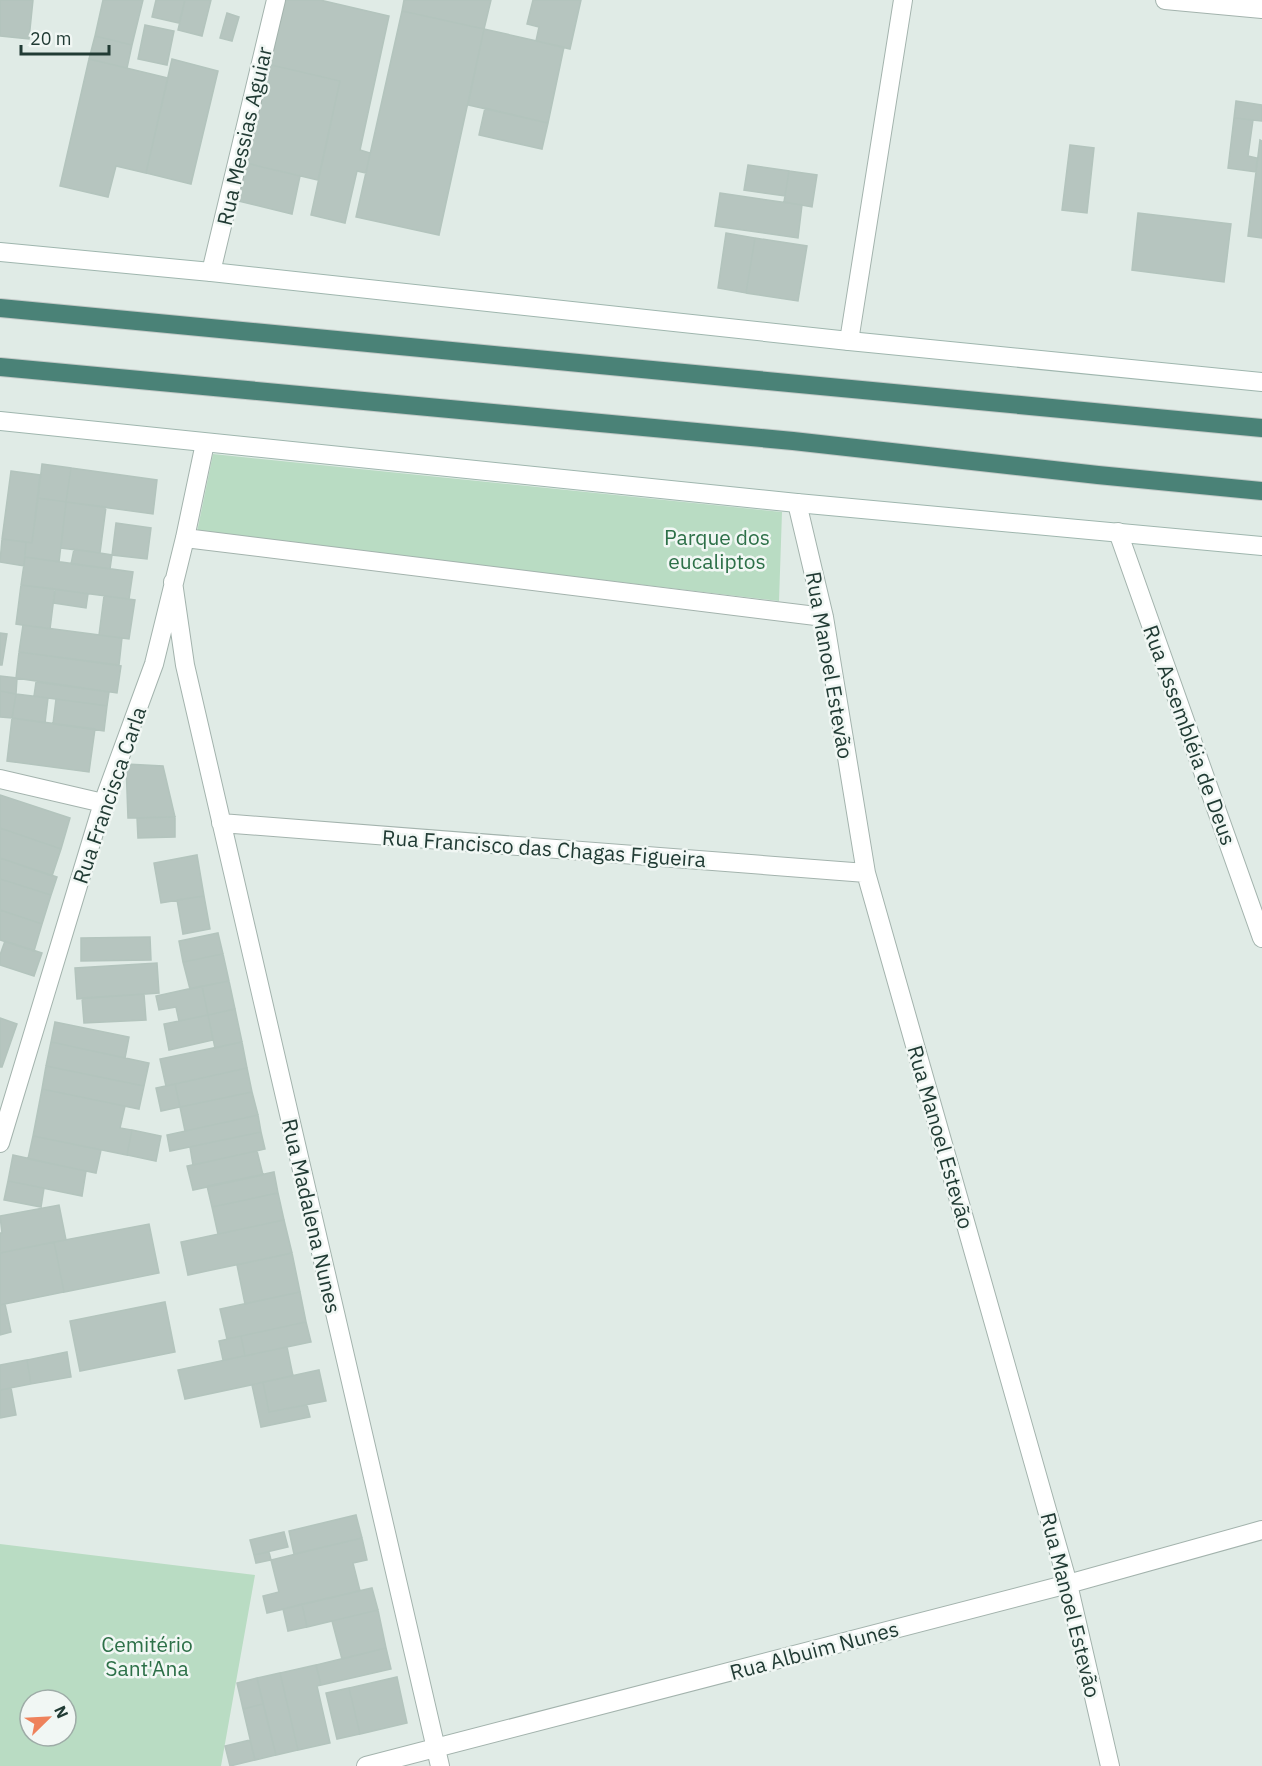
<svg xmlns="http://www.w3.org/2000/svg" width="1262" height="1766" viewBox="0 0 1262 1766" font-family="'IBM Plex Sans',sans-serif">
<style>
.green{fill:#b9dcc3;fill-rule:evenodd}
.building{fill:#b6c5bf;stroke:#b3c4bd;stroke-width:1.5}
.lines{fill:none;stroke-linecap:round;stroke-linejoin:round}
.minor-casing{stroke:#a3b3ad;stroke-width:20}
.tertiary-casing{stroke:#a3b3ad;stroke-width:20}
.secondary-casing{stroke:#9fb6ae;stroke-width:20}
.trunk-casing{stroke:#c1c8c6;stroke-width:20}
.minor{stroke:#fff;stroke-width:18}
.tertiary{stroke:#fff;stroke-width:18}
.secondary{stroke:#fff;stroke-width:18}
.trunk{stroke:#4a8277;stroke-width:18}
.labels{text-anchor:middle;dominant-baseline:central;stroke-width:5;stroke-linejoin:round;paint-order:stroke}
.street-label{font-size:21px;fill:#213b34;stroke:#f1f7f4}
.park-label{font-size:21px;fill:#2d7048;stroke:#f1f7f4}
</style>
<rect width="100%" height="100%" fill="#e0ebe6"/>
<path class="green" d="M213 454 782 512 779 601 197 532Z
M0 1544 255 1575 221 1766H0ZM30 1700H66V1736H30Z"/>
<path class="building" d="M0 0H33L29 39 0 36Z
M103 0H143L132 45 95 36Z
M156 0H185L179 23 152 17Z
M185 0H211L202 36 178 30Z
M281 0H320L389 16 360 150 370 153 366 173 357 171 345 223 311 215 340 81 267 64Z
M404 0H491L484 29 402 11Z
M533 0H581L570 49 536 41 539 27 527 24Z
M402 11 484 29 439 235 356 217Z
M227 13 239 17 232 41 220 38Z
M145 25 174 31 167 65 138 59Z
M484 29 564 47 548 123 468 105Z
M95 36 132 45 127 68 89 59Z
M89 59 168 78 146 173 116 166 108 197 60 186Z
M172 59 218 71 191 184 146 173Z
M267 64 340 81 318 180 245 163Z
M1236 101 1262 105V121L1234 118Z
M485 108 548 123 542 149 479 135Z
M1234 118 1253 120 1248 156 1257 158 1256 172 1228 168Z
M1260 140 1262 141V238L1248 236Z
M1070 145 1094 148 1087 213 1062 210Z
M242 162 300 176 292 214 234 200Z
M748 165 789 171 785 196 744 190Z
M789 171 817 175 812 207 784 202Z
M720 193 802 205 798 238 715 226Z
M1138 213 1231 224 1224 282 1132 270Z
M726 233 755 238 746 293 718 288Z
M755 238 807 246 798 301 746 293Z
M42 464 71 468 66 502 38 498Z
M71 468 157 480 153 514 66 502Z
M11 471 40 475 32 543 2 539Z
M38 498 66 502 59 562 25 557 26 542 32 543Z
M66 502 106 507 100 553 61 548Z
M116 523 151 528 147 559 112 555Z
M2 539 26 542 24 566 0 562Z
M74 549 112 555 110 569 71 564Z
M25 557 133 572 129 599 21 585Z
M21 585 55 589 50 629 16 624Z
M55 589 88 594 86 608 54 603Z
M104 596 135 600 129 639 99 635Z
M23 625 122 638 119 665 19 652Z
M0 633 7 634 2 665H0Z
M19 652 121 666 117 693 16 678Z
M0 676 17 678 16 694 0 691Z
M36 682 109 692 107 706 34 696Z
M0 691 16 694 12 718 0 717Z
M16 694 48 698 45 723 12 718Z
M56 699 107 706 104 731 53 724Z
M12 718 95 729 89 772 7 761Z
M126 764 163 766 175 817 128 818Z
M0 795 70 818 61 849 0 828Z
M175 817V837L138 838 137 818Z
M0 828 61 849 52 876 0 858Z
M197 855 204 896 161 903 154 863Z
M0 858 57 877 51 895 0 879Z
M0 879 51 895 42 924 0 910Z
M204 896 210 929 183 934 177 900Z
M0 910 42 924 34 951 0 940Z
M218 933 223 954 183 962 179 941Z
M150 937 151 960 81 961V938Z
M5 941 42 953 34 976 0 965V955Z
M223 954 229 981 190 989 183 962Z
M157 963 159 993 77 999 75 968Z
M229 981 235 1009 208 1015 202 986Z
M202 986 208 1015 179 1021 176 1007 159 1010 156 996Z
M144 994 146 1020 84 1023 82 998Z
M235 1009 242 1042 215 1048 208 1015Z
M208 1015 213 1040 169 1050 164 1024Z
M0 1018 17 1024 2 1067H0Z
M55 1022 129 1037 125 1058 51 1042Z
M51 1042 149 1063 144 1086 46 1066Z
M242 1042 247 1068 166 1086 160 1059Z
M46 1066 144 1086 139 1109 42 1089Z
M247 1068 252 1092 180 1107 175 1084Z
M175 1084 180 1107 161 1111 156 1088Z
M42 1089 125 1106 120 1128 132 1130 127 1155 33 1136Z
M252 1092 258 1115 185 1131 180 1107Z
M258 1115 261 1132 170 1151 167 1135Z
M132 1130 161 1136 156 1161 127 1155Z
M261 1132 265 1149 193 1165 190 1147Z
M33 1136 101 1150 96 1173 28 1159Z
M257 1151 263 1175 193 1190 187 1166Z
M13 1155 86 1171 82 1196 8 1181Z
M274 1172 278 1193 212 1207 207 1186Z
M8 1181 44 1188 41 1207 4 1200Z
M278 1193 284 1220 218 1234 212 1207Z
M59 1205 66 1240 0 1253V1233H2L0 1216Z
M284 1220 292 1253 188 1275 181 1242Z
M149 1224 159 1273 64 1292 54 1242Z
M54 1242 64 1292 0 1305V1253Z
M292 1253 300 1292 245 1304 237 1265Z
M300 1292 306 1322 227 1339 220 1309Z
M165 1302 175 1352 80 1371 70 1321Z
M5 1304 11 1332 0 1335V1305Z
M306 1322 311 1342 245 1356 241 1336Z
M241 1336 245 1356 223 1360 219 1341Z
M287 1347 293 1376 185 1399 178 1370Z
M67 1352 71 1377 31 1384 27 1360Z
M27 1360 31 1384 0 1390V1365Z
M319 1370 326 1401 269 1412 263 1382Z
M263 1382 269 1412 307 1405 310 1417 261 1427 252 1385Z
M11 1388 16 1415 0 1418V1390Z
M356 1515 362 1538 294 1554 289 1531Z
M284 1532 288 1547 254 1555 250 1540Z
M362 1538 367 1560 353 1563 360 1591 267 1613 263 1596 279 1592 271 1560Z
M269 1552 271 1560 256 1563 254 1555Z
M372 1588 378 1610 307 1627 302 1604Z
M302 1604 307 1627 288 1631 283 1609Z
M378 1610 386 1648 342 1659 332 1621Z
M386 1648 391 1669 321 1685 316 1665Z
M316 1665 321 1685 317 1686 330 1743 298 1750 280 1673Z
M280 1673 298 1750 276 1755 257 1678Z
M397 1677 407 1723 360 1734 349 1688Z
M257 1678 263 1704 243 1709 237 1683Z
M349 1688 360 1734 337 1739 326 1693Z
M263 1704 276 1755 255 1760 243 1709Z
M250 1740 255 1760 230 1766 225 1746Z"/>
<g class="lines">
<defs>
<path id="minor" d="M1165 0 1262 9
M849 341 903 0
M797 503 824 617 866 873 1068 1584 1110 1766
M185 538 824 617
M173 582 185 665 440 1766
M0 779 103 803
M221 823 866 873
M0 1143 103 803 154 664 185 538 205 443
M366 1766 1068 1584 1262 1530"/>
<path id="tertiary" d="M211 272 276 0
M1118 532 1262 938"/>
<path id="secondary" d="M0 252 211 272 849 341 1262 382
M0 421 797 503 1262 546"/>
<path id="trunk" d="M0 308 1262 428
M0 367 793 441 1098 475 1262 491"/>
</defs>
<use href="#minor" class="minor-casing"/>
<use href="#tertiary" class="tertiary-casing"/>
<use href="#secondary" class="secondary-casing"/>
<use href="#trunk" class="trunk-casing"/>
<use href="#minor" class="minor"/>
<use href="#tertiary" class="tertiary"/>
<use href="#secondary" class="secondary"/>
<use href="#trunk" class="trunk"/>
</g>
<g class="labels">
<g class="street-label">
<text transform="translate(244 136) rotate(-77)">Rua Messias Aguiar</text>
<text transform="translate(830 665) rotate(80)">Rua Manoel Estevão</text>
<text transform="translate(1190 735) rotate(70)">Rua Assembléia de Deus</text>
<text transform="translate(109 795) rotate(-71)">Rua Francisca Carla</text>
<text transform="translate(544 848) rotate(4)">Rua Francisco das Chagas Figueira</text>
<text transform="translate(941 1137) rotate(74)">Rua Manoel Estevão</text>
<text transform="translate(312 1216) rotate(77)">Rua Madalena Nunes</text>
<text transform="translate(1071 1605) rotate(76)">Rua Manoel Estevão</text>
<text transform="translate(814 1650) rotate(-15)">Rua Albuim Nunes</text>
</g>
<g class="park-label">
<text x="717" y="537">Parque dos<tspan x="717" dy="24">eucaliptos</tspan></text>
<text x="147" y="1644">Cemitério<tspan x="147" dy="24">Sant'Ana</tspan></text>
</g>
</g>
<g transform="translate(48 1718) rotate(66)"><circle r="28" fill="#f1f7f4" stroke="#9eaca7" stroke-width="1.5"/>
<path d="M0-4.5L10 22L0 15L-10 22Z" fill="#ee825b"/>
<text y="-9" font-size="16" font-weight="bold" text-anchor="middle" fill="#213b34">N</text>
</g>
<path d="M21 45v9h88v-9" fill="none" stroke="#213b34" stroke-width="3"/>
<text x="30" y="45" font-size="18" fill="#213b34" stroke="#f1f7f4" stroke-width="4.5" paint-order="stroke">20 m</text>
</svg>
